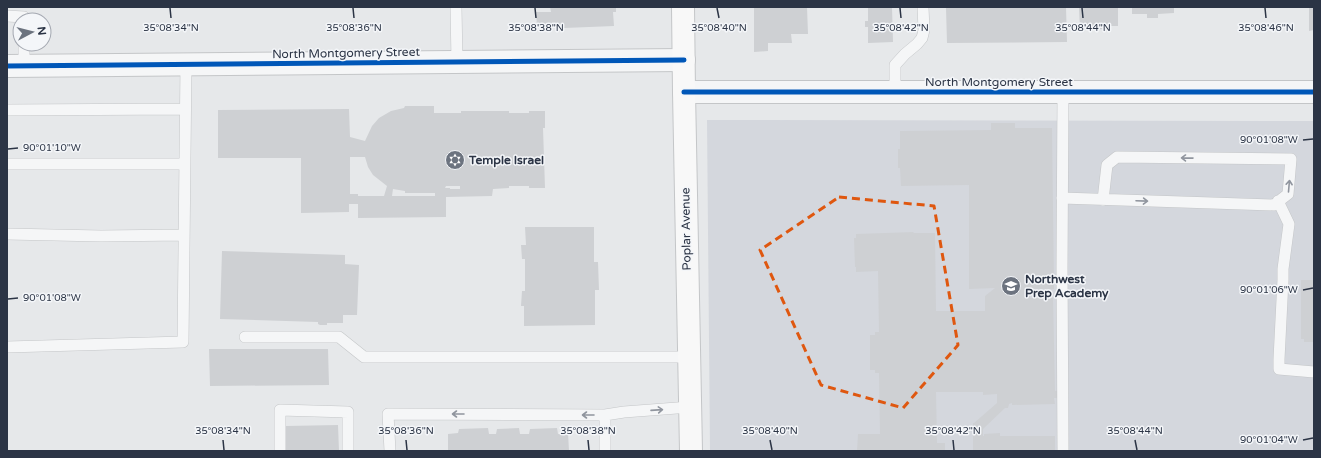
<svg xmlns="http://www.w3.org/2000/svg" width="1321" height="458" viewBox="0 0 1321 458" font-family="'Varela Round',sans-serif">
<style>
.built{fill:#d4d7dd}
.building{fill:#ced0d3;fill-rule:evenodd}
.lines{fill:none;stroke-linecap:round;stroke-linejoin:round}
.lane-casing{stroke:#c4c6c8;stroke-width:12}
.street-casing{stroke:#c4c6c8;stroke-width:24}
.secondary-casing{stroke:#c4c6c8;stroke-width:24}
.lane{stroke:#f5f6f7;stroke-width:11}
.street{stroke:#f5f6f7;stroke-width:22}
.secondary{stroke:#f8f8f8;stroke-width:22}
.cycleway-casing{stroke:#f4f6f9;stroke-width:8}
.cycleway{stroke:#0057b8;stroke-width:5}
.oneway{stroke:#90959e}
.marked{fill:none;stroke:#df570f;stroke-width:3;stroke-dasharray:8 5;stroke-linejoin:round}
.ticks{fill:none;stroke:#2b3445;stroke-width:1.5}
.labels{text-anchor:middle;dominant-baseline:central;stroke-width:3;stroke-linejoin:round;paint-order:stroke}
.street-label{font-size:12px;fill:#2b3445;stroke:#f4f6f9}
.poi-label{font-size:12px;font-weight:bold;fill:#2b3445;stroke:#f4f6f9;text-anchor:start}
.ticks-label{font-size:10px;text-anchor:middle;fill:#2b3445;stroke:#f4f6f9;stroke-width:3;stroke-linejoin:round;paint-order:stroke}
</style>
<rect width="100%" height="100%" fill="#e6e8ea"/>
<path class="built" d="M707 120 1314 121V451H710Z"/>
<path class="building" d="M550 7H616V12H613L614 26 564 28 563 26H537L536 12H551Z
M754 7H807L808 34H791L792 43H768V51L754 52Z
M868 7H892L893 42 868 43V27H865V21H868Z
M957 7H1066L1067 42 947 43 946 8H957Z
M1088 7H1118V26H1107V29L1080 30 1079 8H1088Z
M1132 7H1174V13L1158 14V18H1147V14H1132Z
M1309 7H1314V30L1309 31Z
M405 106H434V113H461V111H509V113H529V111H545V128H543L545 188H529V186H509V188L493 189 492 196 446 197V217L358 218V204H349V212L301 213V158H218V110L349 109 350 137 365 141 372 126 379 118 391 111 404 108ZM350 157H365L368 167 373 175 387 186 384 196H358V194H350ZM446 186H460V189H450V188H445ZM393 189 405 191V193H435V196H392Z
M991 123H1015V128H1052L1054 289H1030V298H1053L1055 391 1060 390 1061 398H1054L1055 404 1012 405V403L1009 404 1008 408H1005L983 429V436H984V434L1000 433V436H1055V451H973V423H974L997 403V394L983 395V392H936L937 443H945V451H857L858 434H880L879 373H875V370H870V335H875V332H879L878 271 856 272V267H855L854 238H856V234L914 232 913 233H935L936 311H985V296L995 288 969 289V185L901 186 900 168H898V149H900V131L991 130Z
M525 227H594V262H598L599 290H595V325L524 326V306H521L522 291H525V259H522L521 245H526Z
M222 251 345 255V264L359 265 357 315H343V323H327V325H320L318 324V322L220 319Z
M1301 280H1314V342H1304V339H1301Z
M209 349H328L329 385 210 386Z
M338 425 339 451H286V426Z
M488 428 489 434H496L497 429 519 428 520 434H529L530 429 557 428 558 434 568 433 569 451H448V434L458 433 459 429Z"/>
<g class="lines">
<defs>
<path id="lane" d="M456 7 457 62
M7 16 24 17
M24 65V44
M895 92V65L905 54 917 44 922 38 924 30 923 7
M1063 92 1062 268 1063 451
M7 110 185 109
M7 164H184
M1062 198 1274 205 1288 194 1291 159 1117 157 1107 165 1103 200
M1278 201 1289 224 1283 269V280L1279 359V369L1314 372
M7 234 101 236 184 235
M245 337H339L364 357H689
M7 347 183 342 186 64
M605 415 624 412 690 407
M280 451V410L348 412V451
M390 451 388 414 605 415V451"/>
<path id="street" d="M7 66 684 60
M684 92H1314"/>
<path id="secondary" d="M683 7 684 92 691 451"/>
</defs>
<use href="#lane" class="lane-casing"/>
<use href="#street" class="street-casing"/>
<use href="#secondary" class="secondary-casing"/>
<use href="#lane" class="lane"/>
<use href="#street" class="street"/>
<use href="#secondary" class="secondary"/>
<defs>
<path id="cycleway" d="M7 66 684 60
M684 92H1314"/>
</defs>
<use href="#cycleway" class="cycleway-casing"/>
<use href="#cycleway" class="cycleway"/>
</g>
<defs><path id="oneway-shaft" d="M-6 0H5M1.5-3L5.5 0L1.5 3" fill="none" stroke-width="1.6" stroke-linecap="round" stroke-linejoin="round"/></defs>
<g class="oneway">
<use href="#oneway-shaft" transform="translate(1187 158) rotate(-179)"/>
<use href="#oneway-shaft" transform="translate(1289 186) rotate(-85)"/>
<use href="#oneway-shaft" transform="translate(1142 201) rotate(2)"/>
<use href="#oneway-shaft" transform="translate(657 410) rotate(-4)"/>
<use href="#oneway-shaft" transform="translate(458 414) rotate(-180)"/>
<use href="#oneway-shaft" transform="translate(588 415) rotate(-180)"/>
</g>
<path class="marked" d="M839 197 934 206 958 345 903 408 821 385 760 250Z"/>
<path class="ticks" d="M170 8 171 18M353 8 354 18M535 8 536 18M717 8 719 18M900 8 901 18M1082 8 1083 18M1265 8 1266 18M1303 140 1313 139M8 149 18 148M1303 290 1313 288M8 299 18 298M223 440 224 450M406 440 407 450M588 440 589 450M770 440 772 450M953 440 954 450M1135 440 1137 450M1303 440 1313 438"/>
<defs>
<symbol id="synagogue-disc" viewBox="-11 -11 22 22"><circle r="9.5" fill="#6c737f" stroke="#f4f6f9"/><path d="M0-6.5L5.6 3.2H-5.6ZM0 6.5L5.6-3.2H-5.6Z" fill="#fff"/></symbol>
<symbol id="school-disc" viewBox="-11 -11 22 22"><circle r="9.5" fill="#6c737f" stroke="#f4f6f9"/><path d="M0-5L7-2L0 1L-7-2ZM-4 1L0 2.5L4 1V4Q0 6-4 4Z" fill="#fff"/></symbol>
</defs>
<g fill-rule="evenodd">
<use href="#synagogue-disc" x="444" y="149" width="22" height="22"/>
<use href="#school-disc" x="1000" y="275" width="22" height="22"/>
</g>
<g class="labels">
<g class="street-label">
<text transform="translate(346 53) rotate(-1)">North Montgomery Street</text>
<text x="999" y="82">North Montgomery Street</text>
<text transform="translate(686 229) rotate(-91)">Poplar Avenue</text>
</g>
<g class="poi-label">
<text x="469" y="160">Temple Israel</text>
<text x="1025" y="279">Northwest<tspan x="1025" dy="14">Prep Academy</tspan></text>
</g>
</g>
<g class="ticks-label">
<text x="171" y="31">35°08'34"N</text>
<text x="354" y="31">35°08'36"N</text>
<text x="536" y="31">35°08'38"N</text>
<text x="719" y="31">35°08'40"N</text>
<text x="901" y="31">35°08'42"N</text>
<text x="1083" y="31">35°08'44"N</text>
<text x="1266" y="31">35°08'46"N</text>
<text x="1269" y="143">90°01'08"W</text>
<text x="52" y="151">90°01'10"W</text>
<text x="1269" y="293">90°01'06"W</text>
<text x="52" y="301">90°01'08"W</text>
<text x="223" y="434">35°08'34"N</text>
<text x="406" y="434">35°08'36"N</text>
<text x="588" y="434">35°08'38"N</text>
<text x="770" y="434">35°08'40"N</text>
<text x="953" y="434">35°08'42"N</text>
<text x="1135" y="434">35°08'44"N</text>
<text x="1269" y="443">90°01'04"W</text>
</g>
<rect width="1321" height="458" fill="none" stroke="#2b3445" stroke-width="16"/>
<g transform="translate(32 32) rotate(83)"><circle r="19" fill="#f4f6f9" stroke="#a4a8b1"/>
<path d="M0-3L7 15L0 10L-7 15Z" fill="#6c737f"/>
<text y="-6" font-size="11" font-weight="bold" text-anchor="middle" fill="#2b3445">N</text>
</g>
</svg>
